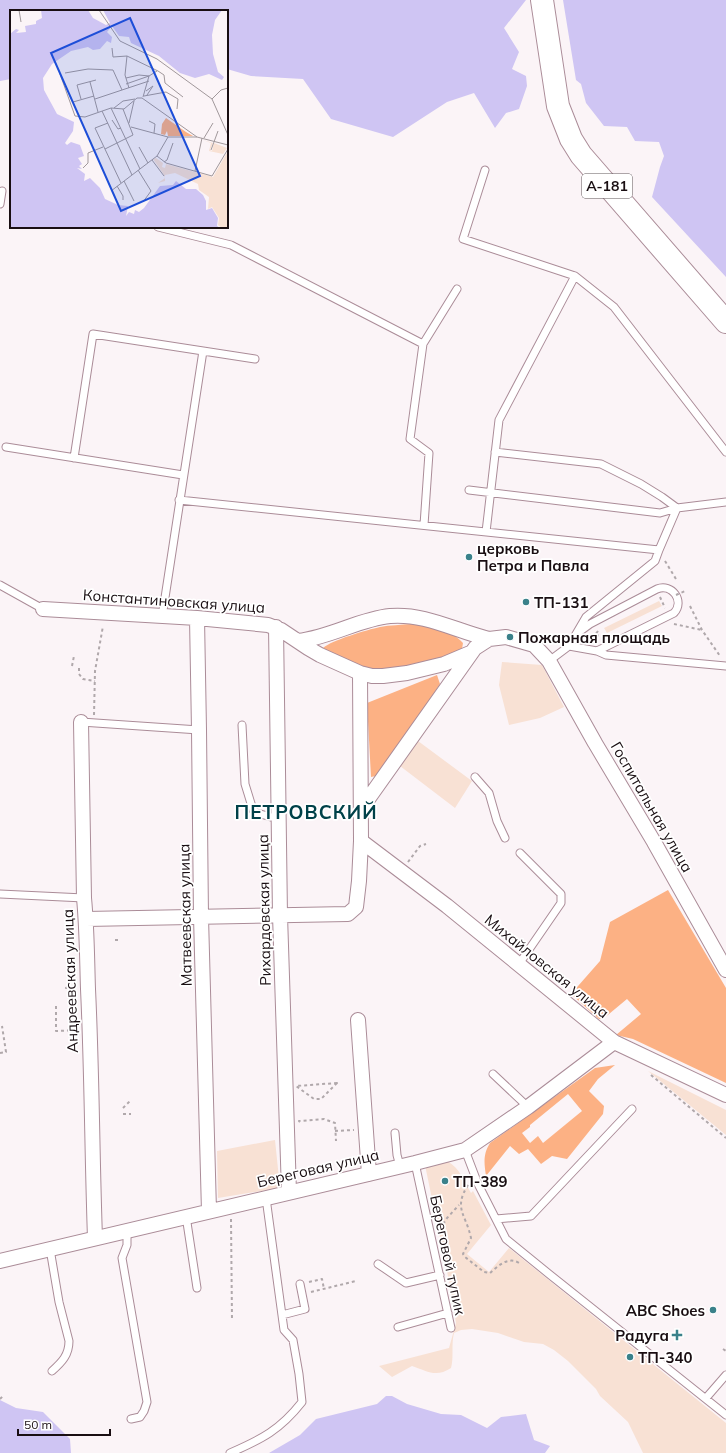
<svg xmlns="http://www.w3.org/2000/svg" width="726" height="1453" viewBox="0 0 726 1453" font-family="Mulish,sans-serif">
<style>
.green{fill:#f8e1d4}
.forest{fill:#fcb184;fill-rule:evenodd}
.water{fill:#cfc5f3}
.lines{fill:none;stroke-linecap:round;stroke-linejoin:round}
.lane-casing{stroke:#ab8c98;stroke-width:9}
.street-casing{stroke:#ab8c98;stroke-width:16}
.primary-casing{stroke:#ab8c98;stroke-width:24}
.path{stroke:#b0a8ab;stroke-width:2;stroke-dasharray:3 3;stroke-linecap:butt}
.lane{stroke:#fff;stroke-width:7}
.street{stroke:#fff;stroke-width:14}
.primary{stroke:#fff;stroke-width:22}
.path-bridge{stroke:#b0a8ab;stroke-width:2;stroke-dasharray:3 3;stroke-linecap:butt}
.poi-dot{fill:#3a818a;stroke:#fff;stroke-width:1.5}
.labels{text-anchor:middle;dominant-baseline:central;stroke-width:3.5;stroke-linejoin:round;paint-order:stroke}
.shield{fill:#fff;stroke:#5e5659;stroke-width:1}
.shield-label{font-size:14px;font-weight:bold;fill:#190e12}
.poi-label{font-size:15px;font-weight:bold;fill:#190e12;stroke:#fff;text-anchor:start}
.street-label{font-size:15px;fill:#190e12;stroke:#fff}
.district-label{font-size:19px;font-weight:bold;letter-spacing:1px;fill:#004149;stroke:#fff}
.inset-road{fill:none;stroke:#a1989b;stroke-width:1}
.view{fill:#1d4ed8;fill-opacity:0.15;stroke:#1d4ed8;stroke-width:2}
.inset-edge{fill:none;stroke:#190e12;stroke-width:2}
</style>
<rect width="100%" height="100%" fill="#fbf4f7"/>
<path class="green" d="M659 601 662 606 607 633 604 628Z
M502 662 542 665 564 707 540 718 509 725 499 685Z
M418 741 472 781 455 808 400 766Z
M648 1071 726 1110V1135Z
M275 1140 280 1188 218 1198 217 1151Z
M447 1161C460 1168 464 1181 471 1193L473 1191 491 1225 467 1254 489 1272 509 1248 726 1423V1453H643L628 1422 600 1396 596 1389 568 1361 554 1350 543 1344 524 1342 498 1333 472 1329 461 1330 454 1333C451 1345 454 1357 451 1368 436 1378 427 1371 412 1366L392 1377 379 1366 449 1348 456 1323 450 1286 425 1165Z"/>
<path class="forest" d="M411 624C428 627 451 629 463 643L462 649 458 653 383 673 325 653 323 648C332 640 367 630 380 627 390 625 401 625 411 624Z
M437 675 440 684 381 775 371 777 367 703Z
M668 890 726 988V1083L633 1039 616 1035 641 1014 627 999 603 1019H599L571 994 600 961 610 922Z
M615 1065 598 1079 589 1091 604 1106 603 1114 567 1159 552 1156 541 1164 528 1149 519 1154 510 1146 486 1176C484 1163 483 1154 490 1143L595 1068ZM568 1094 582 1111 543 1143 538 1136 530 1143 522 1133 530 1127V1125Z"/>
<path class="water" d="M0 0H526L504 28 519 52 512 69 526 76 527 86 519 109 506 113 495 128 474 93 447 102 393 137 331 119 303 79 251 76 227 69V11H11V79L0 81Z
M563 0H726V277L652 197 660 167 664 156 659 142 635 141 627 127 604 126 586 103 581 84 576 80Z
M386 1396H392L407 1404 441 1414 461 1415 487 1428 501 1417 526 1414 534 1440 550 1446 545 1453H269L300 1435 316 1419 377 1404Z
M0 1400 16 1408 43 1412 70 1439 71 1453H0Z"/>
<g class="lines">
<defs>
<path id="lane" d="M485 170 463 239 575 276 499 420 486 532
M0 204 2 191
M158 227 231 245 423 344 410 439 429 453 424 525
M575 276 614 307 726 452
M423 344 457 289
M6 447 183 475
M495 452 601 464 641 484 662 497 677 508
M74 458 93 334 255 359
M469 490 660 513 677 508
M179 500 659 550
M0 585 43 609
M162 617 203 351
M579 632 590 624 657 589C672 583 685 601 674 613L597 651
M569 646 597 651 606 655 726 666
M549 661 569 646 586 617 655 561 659 550 677 508 726 502
M81 722 199 730
M242 725 245 784 253 810 257 813 271 817 279 816
M475 777 489 793 497 821 505 838
M0 894 84 898
M519 964 561 903V894L520 853
M493 1074 528 1107
M395 1133 397 1155 400 1166
M465 1150 478 1184 506 1239 549 1274 726 1415
M415 1163 451 1328
M186 1216 197 1288
M496 1219 531 1216 632 1109
M127 1230V1245L122 1258 147 1402 144 1411 140 1417 131 1419
M50 1249 59 1302 69 1341C69 1355 62 1362 52 1371
M378 1264 406 1283 440 1275
M282 1315 305 1309 300 1284
M398 1327 448 1313
M706 1398 726 1375
M230 1453C262 1439 280 1430 302 1402L299 1374 293 1340 284 1330 266 1198"/>
<path id="street" d="M43 609 197 618 268 625 281 630 308 648 320 655 360 673 372 676H383L407 673 444 664 470 653
M197 618 199 730 201 917 209 1211
M276 627 280 915 289 1192
M298 641C332 637 359 619 390 616 425 613 456 631 489 639
M81 722 84 898C87 929 87 959 88 989 92 1072 92 1155 95 1238
M361 809 475 648 489 639 506 637 534 645 549 661 595 743 654 842 726 970
M361 841 447 906 614 1042 726 1095
M86 919 348 914 356 907 359 881 361 841 360 673
M358 1020 369 1174
M0 1261 415 1163 465 1150 528 1107 614 1042"/>
<path id="primary" d="M542 0 558 106 571 139 581 155 726 322"/>
</defs>
<use href="#lane" class="lane-casing"/>
<use href="#street" class="street-casing"/>
<use href="#primary" class="primary-casing"/>
<path class="path" d="M665 561 676 579
M660 597 665 608
M690 606 702 630 720 656
M674 624 702 630
M598 631 595 635 603 636
M72 666 74 656
M79 668V674L83 679 95 681
M94 715 95 671 103 626
M408 862 420 846 426 844
M115 940H120
M68 987 66 988 76 987
M56 1006V1031L78 1030
M0 1053 6 1052 2 1026
M651 1075 726 1138
M337 1083 321 1099H314L296 1086Z
M123 1108 130 1101
M123 1114H131
M300 1122 299 1121 324 1119 335 1123 336 1141
M335 1131 354 1130
M468 1185C453 1209 466 1214 471 1238L463 1254 465 1257 484 1272 490 1273C498 1266 508 1256 519 1263
M231 1219 232 1320
M440 1229 447 1218 459 1205
M309 1282 322 1279 324 1289
M311 1292 356 1281
M723 1349 726 1351
M0 1399 3 1396"/>
<use href="#lane" class="lane"/>
<use href="#street" class="street"/>
<use href="#primary" class="primary"/>
<path class="path-bridge" d="M676 595 685 591"/>
</g>
<g class="poi-dot">
<circle cx="469" cy="557" r="4"/>
<circle cx="526" cy="602" r="4"/>
<circle cx="510" cy="637" r="4"/>
<circle cx="445" cy="1181" r="4"/>
<circle cx="713" cy="1310" r="4"/>
<path d="M675 1329h4v4h4v4h-4v4h-4v-4h-4v-4h4z"/>
<circle cx="630" cy="1357" r="4"/>
</g>
<g class="labels">
<rect class="shield" x="582" y="174" width="50" height="24" rx="3"/>
<g class="shield-label">
<text x="607" y="186">А-181</text>
</g>
<g class="poi-label">
<text x="477" y="548">церковь<tspan x="477" dy="17">Петра и Павла</tspan></text>
<text x="534" y="602">ТП-131</text>
<text x="518" y="637">Пожарная площадь</text>
<text x="453" y="1181">ТП-389</text>
<text x="705" y="1310" text-anchor="end">ABC Shoes</text>
<text x="669" y="1335" text-anchor="end">Радуга</text>
<text x="638" y="1357">ТП-340</text>
</g>
<g class="street-label">
<text transform="translate(174 601) rotate(4)">Константиновская улица</text>
<text transform="translate(652 807) rotate(60)">Госпитальная улица</text>
<text transform="translate(264 910) rotate(-91)">Рихардовская улица</text>
<text transform="translate(185 915) rotate(-91)">Матвеевская улица</text>
<text transform="translate(547 966) rotate(39)">Михайловская улица</text>
<text transform="translate(70 981) rotate(-92)">Андреевская улица</text>
<text transform="translate(318 1168) rotate(-13)">Береговая улица</text>
<text transform="translate(448 1255) rotate(78)">Береговой тупик</text>
</g>
<g class="district-label">
<text x="306" y="812">ПЕТРОВСКИЙ</text>
</g>
</g>
<g transform="translate(10 10)">
<rect width="218" height="218" fill="#fbf4f7"/>
<path d="M193 130 203 133 200 140 202 141 204 133 217 138 213 144 199 141 201 133ZM218 141V215L217 218H212L208 215 209 208 202 197 198 199 199 187 189 180 188 174 165 163 155 165V171L148 173 155 168 154 165 143 149 146 148 153 153 152 157 155 158 156 154 203 167Z" fill="#f8e1d4"/>
<path d="M156 108 176 122 183 126H158L157 121 155 125 151 124 152 114Z" fill="#fcb184"/>
<path d="M31 0H78L83 8 96 15 100 13 93 0H212L205 10 202 25 203 44 208 62 214 67 212 70 199 64 185 68 170 63 149 46 121 33 119 27 109 26 102 16 97 22 102 27 101 33 97 31 90 39 83 40 78 37 61 41 42 54 33 68 34 80 47 104 64 112 63 121 55 133 57 135 61 132 70 135 74 146 68 148 72 154 69 156 72 159 67 158 75 164 74 171 80 168 90 178 95 189 108 195 118 196 116 206 119 202 124 204 125 200 129 202 134 198 150 176 163 175 166 171 176 179H186L193 185 196 191V200L202 198 208 208 207 216 210 218H0V24L6 19 9 20 6 23 16 22 15 16 26 14V11L32 8Z" fill="#cfc5f3"/>
<path class="inset-road" d="M9 0 11 12M89 0 110 31 147 49 202 89 218 125M102 38 103 47 117 46 115 65 119 78M117 46 148 61 154 65 155 73 173 87M55 63 78 59 103 60 112 80M50 64 65 106 75 107 101 98 114 99 127 88H132M116 68 129 65 139 66M80 72 88 102M116 74 139 66M136 81 143 76 137 85M134 86 156 82 168 89 167 99M133 87 139 66 147 61M132 88 187 127 218 135M71 89 67 75 86 70M85 89 139 71M202 89 211 80 218 78M63 92 84 86M101 98 130 159M104 98 113 91 125 89M92 101 122 165M102 110 108 119 111 118M139 111 145 114 144 123M98 113 85 118 111 173M119 113 124 91M121 117 158 127H187M194 128 203 113M129 137 138 153M95 139 123 125 113 99M201 140 208 121M147 146 156 153 202 166 218 139M142 150 154 166M154 152 157 150 163 133M73 158 78 153V143L93 137M128 160 141 181 133 192M185 161 192 128M114 171 124 191M107 176 113 186V190M101 181 147 146 158 127"/>
<path class="view" d="M120 8 190 166 111 201 41 43Z"/>
<rect width="218" height="218" class="inset-edge"/>
</g>
<path d="M18 1429v6h92v-6" fill="none" stroke="#190e12" stroke-width="2"/>
<text x="24" y="1429" font-size="12" fill="#190e12" stroke="#ffffff" stroke-width="3" paint-order="stroke">50 m</text>
</svg>
